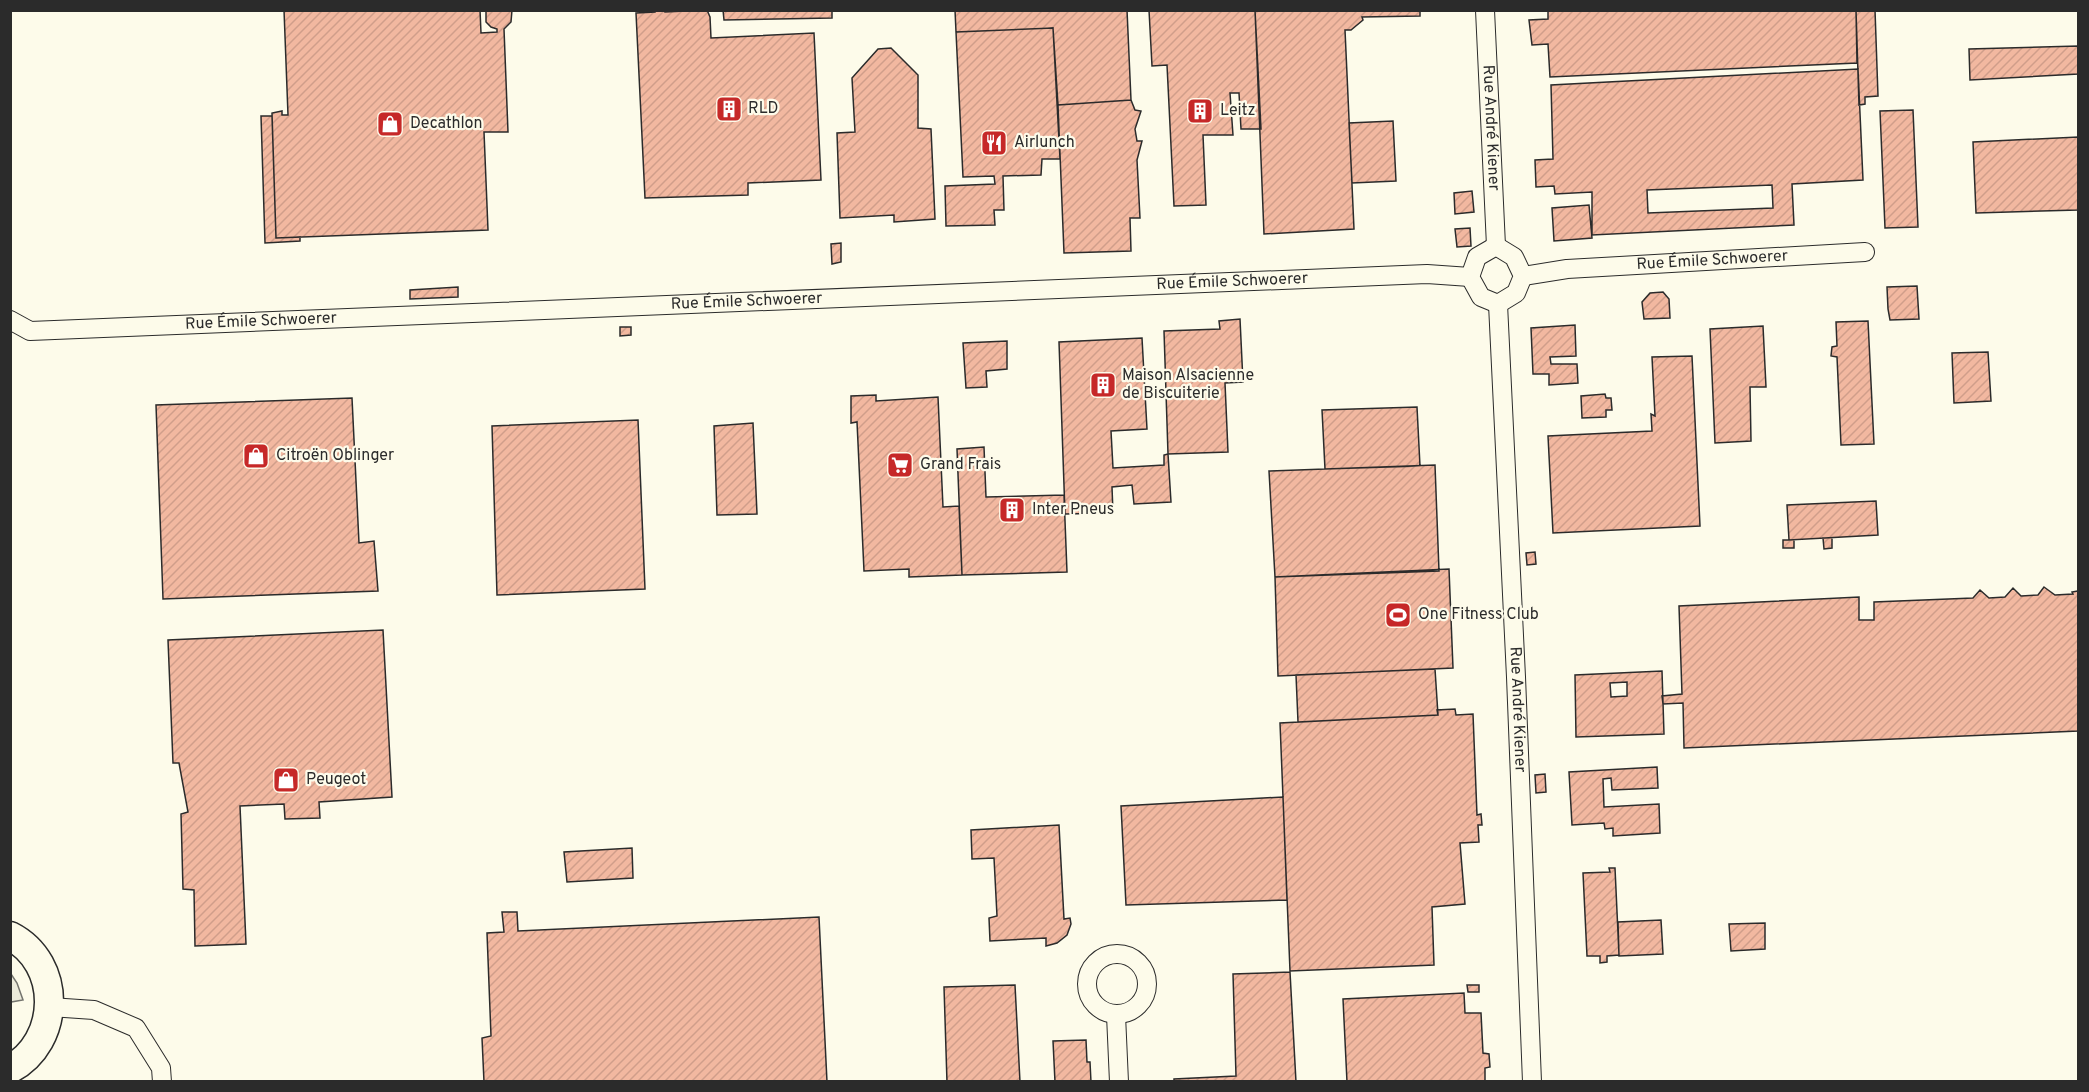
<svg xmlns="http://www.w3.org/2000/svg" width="2089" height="1092" viewBox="0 0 2089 1092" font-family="Overpass,sans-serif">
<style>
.green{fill:#ecebdb;stroke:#74746e;stroke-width:1.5}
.building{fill:url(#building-hatch);stroke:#2b2b2b;stroke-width:1.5;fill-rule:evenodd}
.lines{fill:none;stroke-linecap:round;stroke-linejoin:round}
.minor-casing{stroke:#2b2b2b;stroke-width:20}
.primary-casing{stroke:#2b2b2b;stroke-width:31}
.minor{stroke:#fdfbea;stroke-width:18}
.primary{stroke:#fdfbea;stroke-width:28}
.labels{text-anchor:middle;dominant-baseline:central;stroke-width:4.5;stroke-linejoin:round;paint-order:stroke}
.poi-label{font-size:16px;fill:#2b2b2b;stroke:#fdfbea;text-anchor:start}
.street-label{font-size:16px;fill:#2b2b2b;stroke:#fdfbea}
</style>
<defs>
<pattern id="building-hatch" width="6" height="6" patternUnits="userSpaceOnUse" patternTransform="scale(1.5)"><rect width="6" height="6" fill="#f2b8a0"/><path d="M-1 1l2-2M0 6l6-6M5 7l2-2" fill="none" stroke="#d09e8a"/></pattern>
</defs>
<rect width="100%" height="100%" fill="#fdfbea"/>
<path class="green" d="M11 974 17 983 23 1000 11 1002Z"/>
<path class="building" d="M284 10H480L481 33 497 32V29L491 27 486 22V10H512L511 22 504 29 508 132H484L488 230 276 238 272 113 282 111V115H288Z
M655 10H665V12L707 10 710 17 711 38 814 33 821 180 748 183V195L645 198 636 13 655 12Z
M723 10H832V18L724 20Z
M955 10H1127L1131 100 1058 105 1053 28 956 32Z
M1149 10H1255L1261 129H1241L1239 93H1230L1233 135H1203L1206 205 1174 206 1167 65 1152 66Z
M1255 10H1420V16L1362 17 1363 20 1351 30H1345L1354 229 1264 234Z
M1548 10H1856L1857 63 1550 77 1548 44 1532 45 1529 20 1548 19Z
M1856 10H1875L1878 96 1865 97V104L1859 105Z
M1053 28 1060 159H1042L1041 175 1003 176 1004 210H994L995 225 946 226 945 186 995 184 994 176 963 177 956 32Z
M2078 46V74L1970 80 1969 49Z
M891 48 918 75V128L931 129 935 219 894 222V215L840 218 837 133 855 132 852 78 878 49Z
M1858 69 1863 180 1792 184 1794 225 1592 235V192L1555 194 1554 186 1536 187 1535 160 1553 159 1551 85ZM1772 185 1773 208 1648 213 1647 190Z
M1131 100 1135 110 1141 111 1135 129 1137 141H1142L1137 160 1140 218H1130L1131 251 1064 253 1058 105Z
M1913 110 1918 227 1885 228 1880 111Z
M261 116H272L276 238 300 237V241L265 243Z
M1393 121 1396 181 1352 183 1349 123Z
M2078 137V210L1976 213 1973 142Z
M1472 191 1474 212 1455 214 1454 193Z
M1589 205 1592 238 1554 241 1552 208Z
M1470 228 1471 246 1457 247 1455 229Z
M841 243V262L832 264 831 244Z
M1917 286 1919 319 1890 320 1888 309 1887 287Z
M458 287V297L410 299V290Z
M1663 292 1669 299 1670 318 1644 319 1642 302 1650 293Z
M1240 319 1243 382 1225 383 1228 452 1168 454 1164 331 1220 329 1219 321Z
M1868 321 1874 444 1841 445 1837 357 1831 356 1832 347 1837 346 1836 322Z
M1575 325 1576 356 1550 357 1551 364H1577L1578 383 1549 385V374H1533L1531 328Z
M1763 326 1766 387H1750L1751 441 1715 443 1710 329Z
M620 327H631V335L620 336Z
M1142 338 1147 429 1111 431 1113 468 1164 465V455L1168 454 1171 502 1134 504 1132 485 1112 487 1113 513 1065 514 1059 342Z
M1007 341V369L986 371 987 387 966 388 963 343Z
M1988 352 1991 401 1954 403 1952 353Z
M1692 356 1700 526 1553 533 1548 436 1652 431 1651 414 1655 416 1652 357Z
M1605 394 1606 398H1611L1612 410H1606V417L1582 418 1581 396Z
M876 395V401L938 397 943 507 959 506 962 575 909 577V569L864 571 857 422 851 423V396Z
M352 398 359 543 374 541 378 591 163 599 156 405Z
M1417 407 1420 466 1325 469 1322 410Z
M638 420 645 589 497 595 492 426Z
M753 423 757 514 717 515 714 426Z
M984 447 986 497 1064 495 1067 572 962 575 957 449Z
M1435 465 1439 571 1275 577 1269 471Z
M1876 501 1878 535 1789 540 1787 505Z
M1823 538H1832V548L1824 549Z
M1783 540H1794V548H1783Z
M1535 552 1536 564 1527 565 1526 553Z
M1449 569 1453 668 1278 676 1275 577Z
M2044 587 2055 595 2073 594 2072 592 2078 591V731L1684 748 1683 703 1663 704 1662 696 1682 694 1679 606 1859 597V620H1874V602L1973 598 1980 590 1989 598 2005 597 2013 588 2021 596 2038 595Z
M383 630 392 797 319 802 320 818 285 819 284 804 240 806 246 944 195 946 194 890 183 889 181 814 188 812 179 763H173L168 640Z
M1435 669 1438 715 1298 722 1296 675Z
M1662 671 1664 734 1576 737 1575 675ZM1627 682V696L1611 697 1610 683Z
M1455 709 1456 715 1473 714 1477 815 1481 814 1482 825H1478L1479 842 1460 843 1465 904 1432 907 1434 965 1290 971 1280 723 1438 715 1437 710Z
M1657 767 1658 788 1612 790 1611 778 1603 779 1604 807 1659 804 1660 833 1613 836V828L1605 829 1604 823 1572 825 1569 772Z
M1545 774 1546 792 1536 793 1535 775Z
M1283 797 1287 900 1126 905 1121 806Z
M1059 825 1064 919 1070 918 1071 924 1067 935 1057 943 1046 946V938L990 941 989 918 997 916 994 858 972 859 971 830Z
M632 848 633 878 567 882 564 852Z
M1609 868H1615L1619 955 1607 956V962L1600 963V956H1587L1583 873 1610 872Z
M502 912H517L518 931 819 917 827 1082H484L482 1038 491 1036 487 933 504 932Z
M1661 920 1663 954 1619 956 1618 922Z
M1765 923V949L1731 951 1729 924Z
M1290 972 1296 1082H1174V1079L1236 1076 1233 974Z
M1015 985 1020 1082H947L944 987Z
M1467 985H1479V992H1468Z
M1464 993 1465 1013H1481L1483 1053 1489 1054 1490 1067 1485 1068V1082H1347L1343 999Z
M1086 1040 1087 1062H1090L1091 1082H1055L1053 1041Z"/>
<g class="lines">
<defs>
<g id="minor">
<path id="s1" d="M1485 10 1496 246"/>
<path d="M1496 246 1477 257 1470 277 1481 297 1498 304"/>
<path d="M1496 246 1514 257 1523 276 1516 293 1498 304"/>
<path id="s2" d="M1523 276 1567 269 1865 252"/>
<path id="s3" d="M1498 304 1516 677 1532 1082"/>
<path id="s4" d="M10 320 30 331 1427 274 1470 277"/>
<circle cx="1117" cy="984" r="30"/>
<path d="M50 1007 94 1010 136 1028 161 1068 162 1082"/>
<path d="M1116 1015 1119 1082"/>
</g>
<path id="primary" d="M10 936C63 963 61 1042 10 1069"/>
</defs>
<use href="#minor" class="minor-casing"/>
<use href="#primary" class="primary-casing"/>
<use href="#minor" class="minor"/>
<use href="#primary" class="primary"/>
</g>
<defs>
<symbol id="building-square" viewBox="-11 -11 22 22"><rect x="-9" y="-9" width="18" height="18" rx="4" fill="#c62828" stroke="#fdfbea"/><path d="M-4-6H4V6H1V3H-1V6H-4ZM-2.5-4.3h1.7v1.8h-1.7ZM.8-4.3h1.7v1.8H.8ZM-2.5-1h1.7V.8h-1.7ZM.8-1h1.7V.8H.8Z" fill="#fff"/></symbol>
<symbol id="shop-square" viewBox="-11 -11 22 22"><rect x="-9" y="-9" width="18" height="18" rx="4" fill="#c62828" stroke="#fdfbea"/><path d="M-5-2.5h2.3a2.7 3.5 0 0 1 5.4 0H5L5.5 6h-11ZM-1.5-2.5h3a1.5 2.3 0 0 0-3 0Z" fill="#fff"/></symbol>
<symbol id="restaurant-square" viewBox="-11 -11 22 22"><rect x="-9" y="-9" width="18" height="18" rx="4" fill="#c62828" stroke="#fdfbea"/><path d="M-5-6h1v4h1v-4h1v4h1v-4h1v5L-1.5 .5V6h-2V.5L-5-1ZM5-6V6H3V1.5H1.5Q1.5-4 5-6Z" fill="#fff"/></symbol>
<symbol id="supermarket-square" viewBox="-11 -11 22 22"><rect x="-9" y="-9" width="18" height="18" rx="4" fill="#c62828" stroke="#fdfbea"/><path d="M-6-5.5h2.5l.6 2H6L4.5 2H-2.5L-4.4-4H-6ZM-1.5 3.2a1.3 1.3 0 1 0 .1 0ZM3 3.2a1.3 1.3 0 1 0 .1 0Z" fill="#fff"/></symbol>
<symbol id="stadium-square" viewBox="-11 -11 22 22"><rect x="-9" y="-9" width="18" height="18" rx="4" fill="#c62828" stroke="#fdfbea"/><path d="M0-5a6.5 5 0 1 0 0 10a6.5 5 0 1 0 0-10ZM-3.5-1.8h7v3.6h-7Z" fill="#fff"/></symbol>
</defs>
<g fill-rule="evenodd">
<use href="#building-square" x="714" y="94" width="30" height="30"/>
<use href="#building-square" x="1185" y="96" width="30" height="30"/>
<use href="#shop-square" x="375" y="109" width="30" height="30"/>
<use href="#restaurant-square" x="979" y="128" width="30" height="30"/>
<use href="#building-square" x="1088" y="370" width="30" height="30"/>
<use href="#shop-square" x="241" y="441" width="30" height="30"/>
<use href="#supermarket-square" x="885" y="450" width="30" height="30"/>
<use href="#building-square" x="997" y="495" width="30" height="30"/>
<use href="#stadium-square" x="1383" y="600" width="30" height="30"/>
<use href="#shop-square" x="271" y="765" width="30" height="30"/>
</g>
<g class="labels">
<g class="poi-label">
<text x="748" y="109">RLD</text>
<text x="1220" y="111">Leitz</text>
<text x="410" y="124">Decathlon</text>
<text x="1014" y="143">Airlunch</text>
<text x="1122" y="376">Maison Alsacienne<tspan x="1122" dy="18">de Biscuiterie</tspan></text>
<text x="276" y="456">Citroën Oblinger</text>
<text x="920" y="465">Grand Frais</text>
<text x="1032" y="510">Inter Pneus</text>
<text x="1418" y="615">One Fitness Club</text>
<text x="306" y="780">Peugeot</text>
</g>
<g class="street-label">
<text stroke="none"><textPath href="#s1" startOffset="118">Rue André Kiener</textPath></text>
<text stroke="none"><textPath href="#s2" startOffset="190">Rue Émile Schwoerer</textPath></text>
<text stroke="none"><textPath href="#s4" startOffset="1226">Rue Émile Schwoerer</textPath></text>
<text stroke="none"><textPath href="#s4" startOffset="740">Rue Émile Schwoerer</textPath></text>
<text stroke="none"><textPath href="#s4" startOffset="254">Rue Émile Schwoerer</textPath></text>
<text stroke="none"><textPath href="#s3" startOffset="406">Rue André Kiener</textPath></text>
</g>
</g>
<rect width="2089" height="1092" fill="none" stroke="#2b2b2b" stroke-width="24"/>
</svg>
